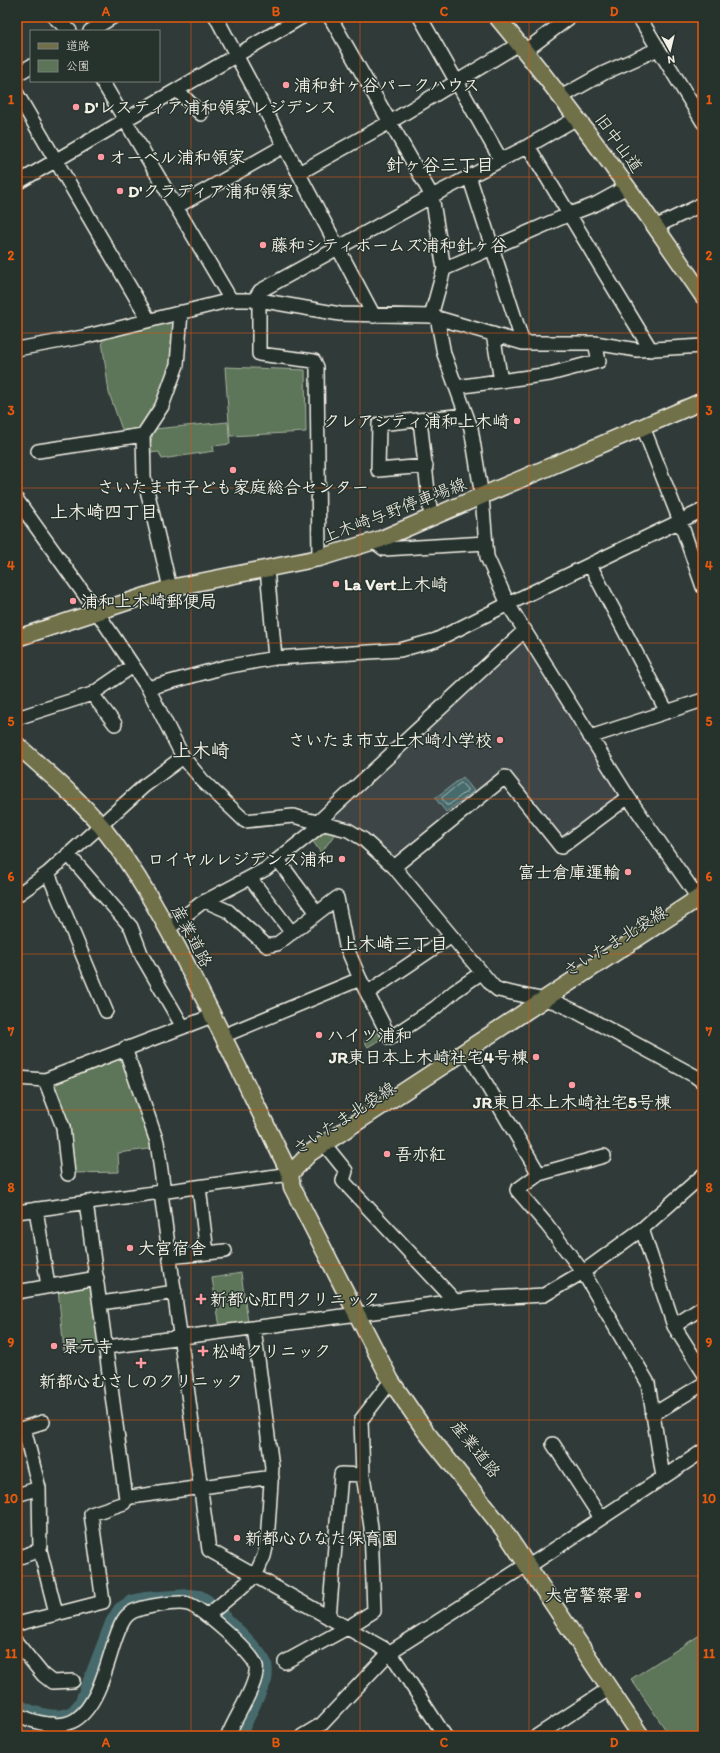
<svg xmlns="http://www.w3.org/2000/svg" width="720" height="1753" viewBox="0 0 720 1753" font-family="Itim,'Klee One',sans-serif">
<style>
.built{fill:#3c4547}
.green{fill:#5d7458;stroke:#a8b2a0}
.water{fill:#466a6c;stroke:#8ca09e}
.lines{fill:none;stroke-linecap:round;stroke-linejoin:round}
.shore{stroke:#aebbb6;stroke-width:1}
.river{stroke:#466a6c;stroke-width:16}
.minor-casing{stroke:#f4f1e8;stroke-width:16}
.major-casing{stroke:#f4f1e8;stroke-width:19}
.minor{stroke:#26332d;stroke-width:13}
.major{stroke:#6f704a;stroke-width:16}
.grid{fill:none;stroke:#e8590c;stroke-width:1;stroke-opacity:0.55}
.poi-dot{fill:#ff9aa2;stroke:#26332d;stroke-width:1.5}
.labels{text-anchor:middle;dominant-baseline:central;stroke-width:3;stroke-linejoin:round;paint-order:stroke}
.poi-label{font-size:17px;font-weight:bold;fill:#f4f1e8;stroke:#26332d;text-anchor:start}
.street-label{font-size:17px;fill:#f4f1e8;stroke:#26332d}
.neighbourhood-label{font-size:18px;font-weight:bold;fill:#f4f1e8;stroke:#26332d}
.quarter-label{font-size:19px;font-weight:bold;fill:#f4f1e8;stroke:#26332d}
.neatline{fill:none;stroke:#e8590c;stroke-width:1.5}
.grid-label{font-size:13px;text-anchor:middle;font-weight:bold;fill:#e8590c}
</style>
<rect width="100%" height="100%" fill="#303b39"/>
<filter id="ink" filterUnits="userSpaceOnUse"><feTurbulence type="fractalNoise" baseFrequency=".025" numOctaves="2"/><feDisplacementMap in="SourceGraphic" scale="8" xChannelSelector="R" yChannelSelector="G"/><feConvolveMatrix kernelMatrix="1 2 1 2 8 2 1 2 1" color-interpolation-filters="sRGB"/></filter>
<g filter="url(#ink)">
<path class="built" d="M522 639 624 794 559 841 506 768 391 859 336 823 330 816Z
M17 1726 49 1734 50 1736H17Z"/>
<path class="green" d="M181 312 177 365 143 435 125 438 109 393 101 333Z
M225 367 305 370 306 432 230 436Z
M228 422 230 444 213 446 214 451 162 459 159 452 148 453 154 429Z
M328 828 337 831 321 853 312 840Z
M382 1030 386 1036 368 1047 364 1041Z
M123 1056 156 1148 118 1153 119 1172 73 1173 52 1085Z
M241 1273 248 1322 220 1327 212 1278Z
M92 1281 103 1346 64 1351 58 1288Z
M703 1633V1736H670L631 1679Z"/>
<path class="water" d="M463 777 474 791 446 812 435 798Z"/>
<g class="lines">
<path class="shore" d="M461 783 467 789V791L449 805H446L442 798Z"/>
<path class="river" d="M17 1706C32 1715 58 1723 74 1713 77 1710 80 1706 82 1704L113 1623 121 1610 132 1603 145 1600 190 1597 199 1598 206 1602C219 1615 258 1649 264 1664 265 1669 265 1674 264 1680L238 1736"/>
<defs>
<path id="minor" d="M54 17 70 31
M216 17 374 316
M330 17 432 196 444 269 431 316
M420 17 501 160
M639 17 703 122
M90 31 113 17
M525 51 570 17
M17 74 31 66
M102 81 231 300
M177 90 201 114
M17 94 149 320
M561 97 604 73 658 49
M528 146 651 350
M299 173 390 122 519 44
M469 176 523 343
M17 183 302 17
M176 207 284 146
M655 227 703 204
M444 269 570 214 596 204 627 187
M254 300 260 291 432 196 528 146 577 118
M259 300V354L314 361 317 367 319 558
M437 317 444 354 471 428 482 497 487 557 508 604 628 797 694 892
M493 334 501 381
M17 349 83 337 231 300H259L340 314 431 316 523 343H595L637 350 703 346
M456 387 550 374 599 361 595 343
M420 420 431 518
M643 427 680 521 703 587
M38 451 143 435
M426 466 378 470 379 424 465 415
M17 500 97 612 148 688 183 757 203 781 245 821 293 816 348 830 363 839 394 867 493 986 498 990 555 1002 575 1011 695 1076 703 1082
M373 541 384 549 486 543
M590 565 667 712
M267 569 275 658
M170 588 144 477 143 435 162 406 177 365 181 312
M148 688 225 667 275 658 400 650 436 640 508 604 703 510
M92 694 133 666
M17 718 92 694 115 724
M590 737 703 700
M318 822 525 630
M68 854 131 927 142 956 183 1027
M278 860 317 913
M394 867 505 777 561 847 628 797
M48 873 106 1011
M250 878 292 933
M17 895 48 873 144 786 183 757
M205 901 228 911 267 946 277 944 337 898 346 946 360 979
M168 929 200 904 266 869 324 823
M367 993 450 937
M223 1036 360 979 390 1038 435 1008 455 991 481 973
M125 1048 157 1142 164 1192
M471 1058 539 1174
M17 1078 45 1080 212 1016
M45 1080 63 1127 68 1174
M329 1150 346 1171 343 1181 455 1301
M604 1156 539 1174 517 1190 547 1225 583 1272 648 1383 663 1477
M199 1187 207 1253
M161 1193 209 1550 390 1652 445 1736
M86 1202 126 1499
M36 1209 48 1286
M17 1212 290 1174
M642 1229 674 1326 703 1372
M170 1257 225 1251
M17 1292 97 1278
M101 1303 175 1292
M674 1326 703 1307
M107 1347 472 1299 544 1295 583 1272 642 1229 703 1175
M652 1415 703 1384
M24 1428 39 1488 40 1550 56 1613
M17 1430 43 1422
M553 1444 601 1518
M17 1495 39 1488
M17 1558 40 1550
M207 1616 255 1576 264 1556 267 1543 272 1467 254 1328
M329 1618 341 1474 363 1475
M17 1624 103 1602 91 1514 124 1503 126 1499 131 1497 272 1477
M17 1643 43 1675 52 1682 73 1681
M285 1662 347 1628 374 1611 371 1527 363 1475 361 1420 391 1381
M17 1714C32 1722 59 1730 75 1720 98 1706 107 1664 115 1640 118 1632 122 1619 129 1614 137 1607 177 1601 188 1604 201 1607 254 1654 256 1666 259 1683 234 1719 228 1736
M53 1724 61 1736
M302 1736 322 1724 390 1652 520 1569 529 1566 703 1451
M537 1736 610 1688"/>
<path id="major" d="M497 17C571 106 638 200 703 296
M17 638 170 588 319 558 381 539 703 401
M17 745C46 771 77 797 102 827 137 871 164 921 190 971 225 1038 257 1107 290 1174L292 1187 391 1381 426 1432 503 1529 641 1736
M290 1174 310 1153 703 895"/>
</defs>
<use href="#minor" class="minor-casing"/>
<use href="#major" class="major-casing"/>
<use href="#minor" class="minor"/>
<use href="#major" class="major"/>
</g>
</g>
<path class="grid" d="M191 17V1736M360 17V1736M529 17V1736M17 177H703M17 333H703M17 488H703M17 643H703M17 799H703M17 954H703M17 1110H703M17 1265H703M17 1420H703M17 1576H703"/>
<g class="poi-dot">
<circle cx="286" cy="85" r="4"/>
<circle cx="76" cy="107" r="4"/>
<circle cx="101" cy="157" r="4"/>
<circle cx="120" cy="191" r="4"/>
<circle cx="263" cy="245" r="4"/>
<circle cx="517" cy="421" r="4"/>
<circle cx="233" cy="470" r="4"/>
<circle cx="336" cy="584" r="4"/>
<circle cx="73" cy="601" r="4"/>
<circle cx="500" cy="740" r="4"/>
<circle cx="342" cy="859" r="4"/>
<circle cx="628" cy="872" r="4"/>
<circle cx="319" cy="1035" r="4"/>
<circle cx="536" cy="1057" r="4"/>
<circle cx="572" cy="1085" r="4"/>
<circle cx="387" cy="1154" r="4"/>
<circle cx="130" cy="1248" r="4"/>
<path d="M199 1293h4v4h4v4h-4v4h-4v-4h-4v-4h4z"/>
<circle cx="54" cy="1346" r="4"/>
<path d="M201 1345h4v4h4v4h-4v4h-4v-4h-4v-4h4z"/>
<path d="M139 1357h4v4h4v4h-4v4h-4v-4h-4v-4h4z"/>
<circle cx="237" cy="1538" r="4"/>
<circle cx="638" cy="1595" r="4"/>
</g>
<g class="labels">
<g class="poi-label">
<text x="294" y="85">浦和針ヶ谷パークハウス</text>
<text x="84" y="107">D'レスティア浦和領家レジデンス</text>
<text x="109" y="157">オーベル浦和領家</text>
<text x="128" y="191">D'クラディア浦和領家</text>
<text x="271" y="245">藤和シティホームズ浦和針ヶ谷</text>
<text x="509" y="421" text-anchor="end">クレアシティ浦和上木崎</text>
<text x="233" y="487" text-anchor="middle">さいたま市子ども家庭総合センター</text>
<text x="344" y="584">La Vert上木崎</text>
<text x="81" y="601">浦和上木崎郵便局</text>
<text x="492" y="740" text-anchor="end">さいたま市立上木崎小学校</text>
<text x="334" y="859" text-anchor="end">ロイヤルレジデンス浦和</text>
<text x="620" y="872" text-anchor="end">富士倉庫運輸</text>
<text x="327" y="1035">ハイツ浦和</text>
<text x="528" y="1057" text-anchor="end">JR東日本上木崎社宅4号棟</text>
<text x="572" y="1102" text-anchor="middle">JR東日本上木崎社宅5号棟</text>
<text x="395" y="1154">吾亦紅</text>
<text x="138" y="1248">大宮宿舎</text>
<text x="210" y="1299">新都心肛門クリニック</text>
<text x="62" y="1346">景元寺</text>
<text x="212" y="1351">松崎クリニック</text>
<text x="141" y="1381" text-anchor="middle">新都心むさしのクリニック</text>
<text x="245" y="1538">新都心ひなた保育園</text>
<text x="630" y="1595" text-anchor="end">大宮警察署</text>
</g>
<g class="street-label">
<text transform="translate(619 143) rotate(54)">旧中山道</text>
<text transform="translate(394 510) rotate(-21)">上木崎与野停車場線</text>
<text transform="translate(192 936) rotate(62)">産業道路</text>
<text transform="translate(615 941) rotate(-32)">さいたま北袋線</text>
<text transform="translate(344 1118) rotate(-33)">さいたま北袋線</text>
<text transform="translate(476 1449) rotate(51)">産業道路</text>
</g>
<g class="neighbourhood-label">
<text x="440" y="165">針ヶ谷三丁目</text>
<text x="104" y="512">上木崎四丁目</text>
<text x="394" y="944">上木崎三丁目</text>
</g>
<g class="quarter-label">
<text x="201" y="750">上木崎</text>
</g>
</g>
<rect width="720" height="1753" fill="none" stroke="#26332d" stroke-width="44"/>
<rect x="30" y="30" width="130" height="52" fill="#26332d" stroke="#787f78"/>
<rect x="38" y="43" width="20" height="6" fill="#6f704a" stroke="#787f78"/>
<text x="66" y="50" font-size="12" fill="#f4f1e8">道路</text>
<rect x="38" y="60" width="20" height="12" fill="#5d7458" stroke="#787f78"/>
<text x="66" y="70" font-size="12" fill="#f4f1e8">公園</text>
<g transform="translate(670 50) rotate(172)" stroke="#26332d" stroke-width="3" paint-order="stroke">
<path d="M0-3L7 15L0 10L-7 15Z" fill="#f4f1e8"/>
<text y="-6" font-size="11" font-weight="bold" text-anchor="middle" fill="#f4f1e8">N</text>
</g>
<rect x="22" y="22" width="676" height="1709" class="neatline"/>
<g class="grid-label">
<text x="106" y="16">A</text>
<text x="276" y="16">B</text>
<text x="444" y="16">C</text>
<text x="614" y="16">D</text>
<text x="11" y="104">1</text>
<text x="709" y="104">1</text>
<text x="11" y="260">2</text>
<text x="709" y="260">2</text>
<text x="11" y="415">3</text>
<text x="709" y="415">3</text>
<text x="11" y="570">4</text>
<text x="709" y="570">4</text>
<text x="11" y="726">5</text>
<text x="709" y="726">5</text>
<text x="11" y="881">6</text>
<text x="709" y="881">6</text>
<text x="11" y="1036">7</text>
<text x="709" y="1036">7</text>
<text x="11" y="1192">8</text>
<text x="709" y="1192">8</text>
<text x="11" y="1347">9</text>
<text x="709" y="1347">9</text>
<text x="11" y="1503">10</text>
<text x="709" y="1503">10</text>
<text x="11" y="1658">11</text>
<text x="709" y="1658">11</text>
<text x="106" y="1747">A</text>
<text x="276" y="1747">B</text>
<text x="444" y="1747">C</text>
<text x="614" y="1747">D</text>
</g>
</svg>
